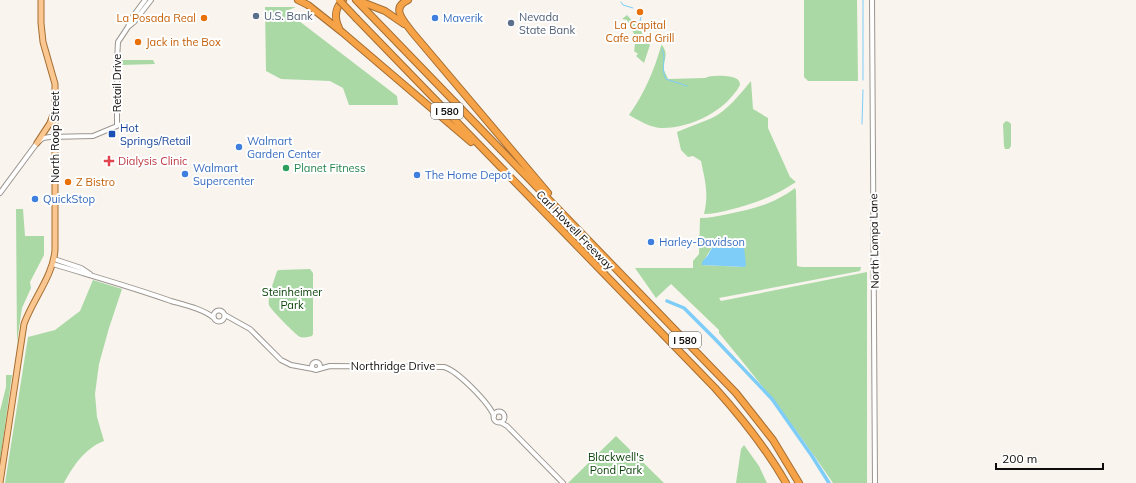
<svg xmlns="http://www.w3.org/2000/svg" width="1136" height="483" viewBox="0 0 1136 483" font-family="Mulish,sans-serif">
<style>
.green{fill:#aad9a6;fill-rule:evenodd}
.water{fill:#7ecdf9}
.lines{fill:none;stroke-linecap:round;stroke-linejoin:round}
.stream{stroke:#7ecdf9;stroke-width:1}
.canal{stroke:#7ecdf9;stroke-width:3.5}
.minor-casing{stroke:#9b9690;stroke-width:6}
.major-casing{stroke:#a56e32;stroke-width:7}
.highway-casing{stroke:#a56e32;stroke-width:8}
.minor{stroke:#fff;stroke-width:4}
.major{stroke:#fac791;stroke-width:5}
.highway{stroke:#f6a247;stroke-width:6}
.highway-bridge-casing{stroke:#a56e32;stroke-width:8;stroke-linecap:butt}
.highway-bridge{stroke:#f6a247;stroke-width:6}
.food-dot{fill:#e8710a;stroke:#fff;stroke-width:1.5}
.service-dot{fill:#5c6f8a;stroke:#fff;stroke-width:1.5}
.shop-dot{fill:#3f7fe0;stroke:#fff;stroke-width:1.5}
.transit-dot{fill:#1a4fb4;stroke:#fff;stroke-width:1.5}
.health-dot{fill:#e0444e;stroke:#fff;stroke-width:1.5}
.leisure-dot{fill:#2e9e5b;stroke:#fff;stroke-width:1.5}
.labels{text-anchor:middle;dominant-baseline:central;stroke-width:4;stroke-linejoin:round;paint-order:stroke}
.shield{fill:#fff;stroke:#575654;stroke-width:1}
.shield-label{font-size:10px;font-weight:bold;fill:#0f0d0b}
.service-label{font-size:11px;fill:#4e5e75;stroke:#fff;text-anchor:start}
.food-label{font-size:11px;fill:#c56008;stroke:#fff;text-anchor:start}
.shop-label{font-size:11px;fill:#366cbe;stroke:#fff;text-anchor:start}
.street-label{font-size:11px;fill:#0f0d0b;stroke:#fff}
.transit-label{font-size:11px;fill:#164399;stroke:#fff;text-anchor:start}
.health-label{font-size:11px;fill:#be3a42;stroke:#fff;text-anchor:start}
.leisure-label{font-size:11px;fill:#27864d;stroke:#fff;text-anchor:start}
.park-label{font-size:11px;fill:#0b4308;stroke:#fff}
</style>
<rect width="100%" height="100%" fill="#f9f4ed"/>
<path class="green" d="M804 0H857L858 81H808L804 77Z
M265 7H296L286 11 397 96 398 105H349L343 88 330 81 281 79 266 71Z
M627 15 640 29 647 42 650 45 644 63 636 56 638 54 634 51C635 46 636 36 633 32 631 27 629 25 627 20L622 19Z
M662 45C670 56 662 61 664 70 665 73 667 76 668 79L705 78C711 75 731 75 737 79 739 80 740 83 740 85 726 111 690 129 660 128 649 127 638 120 629 115 644 94 654 71 661 46Z
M121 60H153L155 64 121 65 120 62Z
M751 81 753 109 768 118V128L790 177 796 182C773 197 756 203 729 210 721 212 713 214 704 214 709 194 705 180 701 161L693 156 688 157 681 150 677 132C688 127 701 123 712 118 728 110 740 94 751 81Z
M1006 121 1009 122 1011 124V146L1009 149H1005L1004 146 1003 124Z
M795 188 796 191 797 266 802 267H861L860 271 719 298 721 301 867 272V483H833C798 431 759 381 719 333V330L671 284 656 298 635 268H693V261L699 254 700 218C710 218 718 216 728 214 753 209 774 204 795 188ZM734 242 736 245 744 246V267L702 265C705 258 709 252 713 246Z
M16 209H23L25 236H44V255L30 282 31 288 22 308 17 342Z
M310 269 313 273V334L312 336C308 337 304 338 300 337 296 335 270 309 269 305 267 299 275 278 277 271L279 270Z
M93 280 122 289 109 328 99 364 95 394 97 417 104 441C85 448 73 466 64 483H5L28 337 55 330 80 311Z
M6 375H12L0 461V411L6 387Z
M616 436 664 483H568Z
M744 445 759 466 767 483H736L741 449Z"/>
<path class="water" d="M734 242 736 245 744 246 746 266 744 267 702 265V262L708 255 713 246Z"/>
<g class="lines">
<path class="stream" d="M863 0V80
M621 2 623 5 633 8
M641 17 640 21 646 23 652 34
M662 49C667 60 660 67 666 79L687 86
M862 124 863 90"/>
<path class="canal" d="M667 301 684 308 715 339 772 399 812 456 829 483"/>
<defs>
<path id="minor" d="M872 0 875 483
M128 27 131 19 145 0
M0 193 37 143 43 138 50 137 93 136 117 126V61L118 42 128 27 134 22 151 0
M54 259 81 268 90 274
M53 264C92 276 132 287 171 301 185 305 203 309 214 318
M213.5 316a5.5 5.5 0 1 1 11 0a5.5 5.5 0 1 1-11 0Z
M225 315 250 329 281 360 291 365 313 369
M312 366a4 4 0 1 1 8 0a4 4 0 1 1-8 0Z
M319 369 330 366 444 367C458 371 489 403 494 416
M493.5 417a5.5 5.5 0 1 1 11 0a5.5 5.5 0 1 1-11 0Z
M500 422 507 426 563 483"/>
<path id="major" d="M37 143 50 123 54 112
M0 483 24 324C33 299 53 276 55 250V84L43 42 41 23V0"/>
<path id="highway" d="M298 0 308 5 342 32 471 142
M356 0 736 393 773 440 799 483
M357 0 385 11 404 24
M408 0C390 8 404 21 412 32L548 193
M357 19 715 388C742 418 766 448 786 483
M339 28C334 18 335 8 343 0"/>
</defs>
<use href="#minor" class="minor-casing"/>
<use href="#major" class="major-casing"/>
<use href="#highway" class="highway-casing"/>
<use href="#minor" class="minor"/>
<use href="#major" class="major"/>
<use href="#highway" class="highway"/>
<defs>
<path id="highway-bridge" d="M339 0 357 19"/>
</defs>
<use href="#highway-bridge" class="highway-bridge-casing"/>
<use href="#highway-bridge" class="highway-bridge"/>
</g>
<g class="food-dot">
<circle cx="640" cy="12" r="4"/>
<circle cx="204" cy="18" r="4"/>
<circle cx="138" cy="42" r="4"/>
<circle cx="68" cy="182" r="4"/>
</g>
<g class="service-dot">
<circle cx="256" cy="16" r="4"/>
<circle cx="511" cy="23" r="4"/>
</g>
<g class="shop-dot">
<circle cx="435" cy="18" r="4"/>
<circle cx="239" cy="147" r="4"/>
<circle cx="185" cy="174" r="4"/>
<circle cx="417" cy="175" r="4"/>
<circle cx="35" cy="199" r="4"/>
<circle cx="651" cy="242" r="4"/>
</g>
<rect class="transit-dot" x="108" y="130" width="8" height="8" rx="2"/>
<path class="health-dot" d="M107 155h4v4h4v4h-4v4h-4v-4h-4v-4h4z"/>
<circle class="leisure-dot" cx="286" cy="168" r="4"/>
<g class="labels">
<g class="shield">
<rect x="431" y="103" width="32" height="16" rx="3"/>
<rect x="669" y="332" width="32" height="16" rx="3"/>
</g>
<g class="shield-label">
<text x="447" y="111">I 580</text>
<text x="685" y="340">I 580</text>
</g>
<g class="service-label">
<text x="264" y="16">U.S. Bank</text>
<text x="519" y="17">Nevada<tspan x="519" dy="13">State Bank</tspan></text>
</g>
<g class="food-label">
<text x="196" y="18" text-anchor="end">La Posada Real</text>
<text x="640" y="25" text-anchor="middle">La Capital<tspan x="640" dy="13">Cafe and Grill</tspan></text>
<text x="146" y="42">Jack in the Box</text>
<text x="76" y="182">Z Bistro</text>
</g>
<g class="shop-label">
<text x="443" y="18">Maverik</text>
<text x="247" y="141">Walmart<tspan x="247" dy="13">Garden Center</tspan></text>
<text x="193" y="168">Walmart<tspan x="193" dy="13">Supercenter</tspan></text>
<text x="425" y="175">The Home Depot</text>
<text x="43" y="199">QuickStop</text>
<text x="659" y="242">Harley-Davidson</text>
</g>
<g class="street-label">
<text transform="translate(117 83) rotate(-90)">Retail Drive</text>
<text transform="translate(55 137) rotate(-90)">North Roop Street</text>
<text transform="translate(575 230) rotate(46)">Carl Howell Freeway</text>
<text transform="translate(874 241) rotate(-91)">North Lompa Lane</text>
<text x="393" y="366">Northridge Drive</text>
</g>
<g class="transit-label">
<text x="120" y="128">Hot<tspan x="120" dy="13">Springs/Retail</tspan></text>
</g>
<g class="health-label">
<text x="118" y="161">Dialysis Clinic</text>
</g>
<g class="leisure-label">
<text x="294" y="168">Planet Fitness</text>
</g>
<g class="park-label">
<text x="292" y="292">Steinheimer<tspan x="292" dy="13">Park</tspan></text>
<text x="616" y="457">Blackwell's<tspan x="616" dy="13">Pond Park</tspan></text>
</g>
</g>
<path d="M996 463v6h107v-6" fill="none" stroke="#0f0d0b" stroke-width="2"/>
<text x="1002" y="463" font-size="12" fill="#0f0d0b" stroke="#ffffff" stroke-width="3" paint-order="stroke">200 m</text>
</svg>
